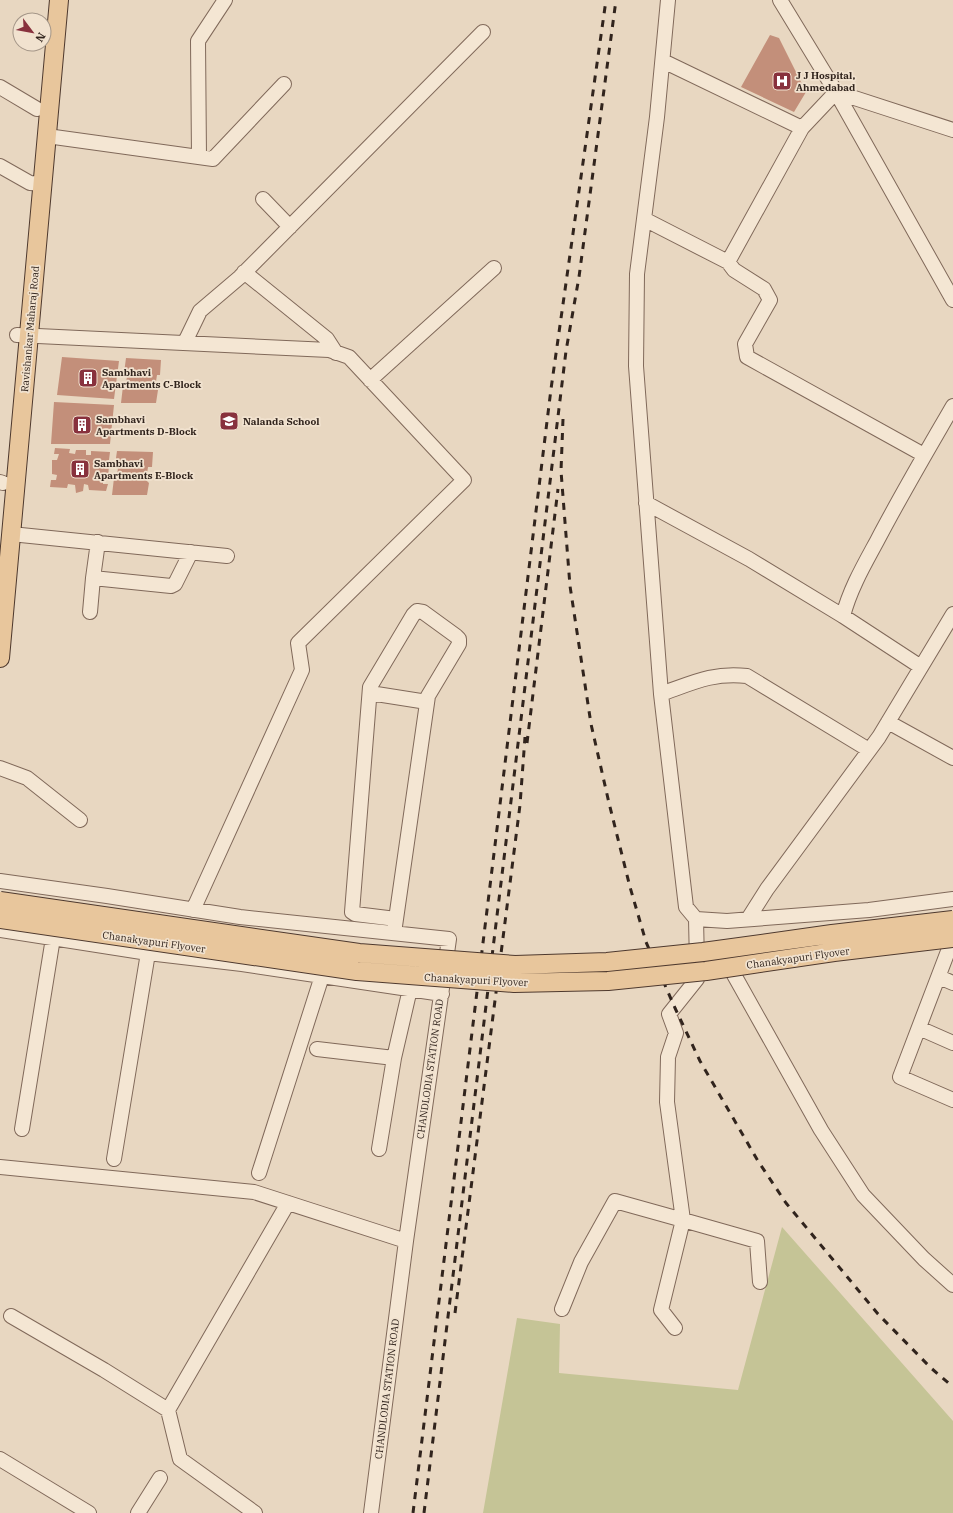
<svg xmlns="http://www.w3.org/2000/svg" width="953" height="1513" viewBox="0 0 953 1513" font-family="'IBM Plex Serif',serif">
<style>
.green{fill:#c5c496}
.building{fill:#c38f7a}
.lines{fill:none;stroke-linecap:round;stroke-linejoin:round}
.minor-casing{stroke:#80695a;stroke-width:16}
.major-casing{stroke:#4e392e;stroke-width:20}
.minor{stroke:#f4e6d3;stroke-width:14}
.major{stroke:#e8c69c;stroke-width:18}
.rail{stroke:#31241d;stroke-width:3;stroke-dasharray:7 7;stroke-linecap:butt}
.major-bridge-casing{stroke:#4e392e;stroke-width:20;stroke-linecap:butt}
.major-bridge{stroke:#e8c69c;stroke-width:18}
.labels{text-anchor:middle;dominant-baseline:central;stroke-width:3.5;stroke-linejoin:round;paint-order:stroke}
.poi-label{font-size:10px;font-weight:bold;fill:#31241d;stroke:#f1e2cf;text-anchor:start}
.street-label{font-size:10px;fill:#31241d;stroke:#f1e2cf}
</style>
<rect width="100%" height="100%" fill="#e8d7c1"/>
<path class="green" d="M782 1227 953 1421V1513H483L517 1318 560 1324 559 1373 738 1390Z"/>
<path class="building" d="M770 35 779 38 806 92 794 112 741 87Z
M62 357 119 361 114 399 57 395Z
M126 358 161 360 160 375H157L155 388 158 390 156 403H121L123 386H126L127 375 124 373Z
M54 402 114 405 110 444H51Z
M55 448 70 449 69 453 75 454 76 450H86V455H91V451L110 452 109 460 104 461V465L109 464 108 479H103V484H108L106 491 89 490 88 485 84 484 83 491 76 493 75 485 68 484 67 488 50 487 51 480H56L57 475 52 474V460H57L59 454H54Z
M117 451 153 452 152 467H148L146 480 149 483 147 495H112L114 478H117L118 467 115 465Z"/>
<g class="lines">
<defs>
<path id="minor" d="M668 0 657 117 637 274 636 366 661 694 686 907 696 919 727 921 869 910 953 899
M780 0 836 92 953 300
M663 61 802 128 836 92 953 130
M0 87 37 109
M802 128 728 262 734 270 764 289 770 300 745 344 747 357 924 455
M47 136 213 159 284 84
M199 157 198 41 225 0
M0 166 30 183 43 184
M263 199 290 227
M644 219 728 262
M244 272 327 339 336 353
M17 335 329 350 349 357 464 480 298 643 302 670 193 910
M182 343 186 340 200 311 240 277 483 32
M370 380 494 268
M0 482 3 483
M646 503 749 559 843 616
M11 534 227 556
M98 542 93 578 171 586 175 584 191 552
M90 612 93 578
M921 667 843 616C850 589 864 565 877 541 901 495 927 451 953 406
M370 693 427 702
M661 694C692 683 713 672 747 676L869 750
M888 722 953 758
M0 768 27 778 80 820
M0 881 107 896 240 917 449 939 406 1241 371 1513
M696 919 697 963
M748 919 767 889 879 737 953 614
M0 930 148 953 242 964 442 994
M394 933 428 696 459 644V639L456 636 423 612 417 611 413 615 370 687 352 912 355 914 396 919
M950 946 900 1077 953 1100
M733 973 821 1130 863 1195 924 1259 953 1285
M939 977 953 983
M697 979 669 1014 676 1033 668 1057 667 1102 683 1220 757 1241 760 1282
M919 1028 953 1043
M317 1049 394 1058 379 1149
M394 1058 410 989
M22 1129 53 938
M114 1159 148 953
M0 1167 254 1192 406 1241
M259 1173 322 976
M562 1309 581 1262 615 1201 683 1220 661 1310 675 1328
M11 1316 104 1370 168 1410
M0 1459 89 1513
M138 1513 160 1478
M255 1513 180 1459 168 1410 288 1203"/>
<path id="major" d="M0 658 59 0"/>
</defs>
<use href="#minor" class="minor-casing"/>
<use href="#major" class="major-casing"/>
<use href="#minor" class="minor"/>
<use href="#major" class="major"/>
<path class="rail" d="M563 419 561 471 570 586 591 724 609 803 630 887 646 942 675 1008 700 1061 758 1161 786 1203 878 1314 931 1368 953 1387
M527 743 558 489
M455 1313 520 805 525 737
M413 1513 551 389 606 0
M424 1513 566 351 579 277 616 0"/>
<defs>
<path id="major-bridge" d="M0 901 359 953 515 965 607 962 703 952 832 934 953 920
M0 919 357 971 514 983 608 981 706 971 834 952 953 938"/>
</defs>
<use href="#major-bridge" class="major-bridge-casing"/>
<use href="#major-bridge" class="major-bridge"/>
</g>
<defs>
<symbol id="hospital-square" viewBox="-11 -11 22 22"><rect x="-9" y="-9" width="18" height="18" rx="4" fill="#88313d" stroke="#f1e2cf"/><path d="M-5-5h3v3.5h4V-5h3V5h-3V1.5h-4V5h-3Z" fill="#fff"/></symbol>
<symbol id="building-square" viewBox="-11 -11 22 22"><rect x="-9" y="-9" width="18" height="18" rx="4" fill="#88313d" stroke="#f1e2cf"/><path d="M-4-6H4V6H1V3H-1V6H-4ZM-2.5-4.3h1.7v1.8h-1.7ZM.8-4.3h1.7v1.8H.8ZM-2.5-1h1.7V.8h-1.7ZM.8-1h1.7V.8H.8Z" fill="#fff"/></symbol>
<symbol id="school-square" viewBox="-11 -11 22 22"><rect x="-9" y="-9" width="18" height="18" rx="4" fill="#88313d" stroke="#f1e2cf"/><path d="M0-5L7-2L0 1L-7-2ZM-4 1L0 2.5L4 1V4Q0 6-4 4Z" fill="#fff"/></symbol>
</defs>
<g fill-rule="evenodd">
<use href="#hospital-square" x="771" y="70" width="22" height="22"/>
<use href="#building-square" x="77" y="367" width="22" height="22"/>
<use href="#school-square" x="218" y="410" width="22" height="22"/>
<use href="#building-square" x="71" y="414" width="22" height="22"/>
<use href="#building-square" x="69" y="458" width="22" height="22"/>
</g>
<g class="labels">
<g class="poi-label">
<text x="796" y="75">J J Hospital,<tspan x="796" dy="12">Ahmedabad</tspan></text>
<text x="102" y="372">Sambhavi<tspan x="102" dy="12">Apartments C-Block</tspan></text>
<text x="96" y="419">Sambhavi<tspan x="96" dy="12">Apartments D-Block</tspan></text>
<text x="243" y="421">Nalanda School</text>
<text x="94" y="463">Sambhavi<tspan x="94" dy="12">Apartments E-Block</tspan></text>
</g>
<g class="street-label">
<text transform="translate(30 329) rotate(-85)">Ravishankar Maharaj Road</text>
<text transform="translate(154 942) rotate(8)">Chanakyapuri Flyover</text>
<text transform="translate(798 958) rotate(-8)">Chanakyapuri Flyover</text>
<text transform="translate(476 980) rotate(3)">Chanakyapuri Flyover</text>
<text transform="translate(430 1069) rotate(-82)">CHANDLODIA STATION ROAD</text>
<text transform="translate(387 1389) rotate(-83)">CHANDLODIA STATION ROAD</text>
</g>
</g>
<g transform="translate(32 32) rotate(122)"><circle r="19" fill="#f1e2cf" stroke="#a49688"/>
<path d="M0-3L7 15L0 10L-7 15Z" fill="#88313d"/>
<text y="-6" font-size="11" font-weight="bold" text-anchor="middle" fill="#31241d">N</text>
</g>
</svg>
